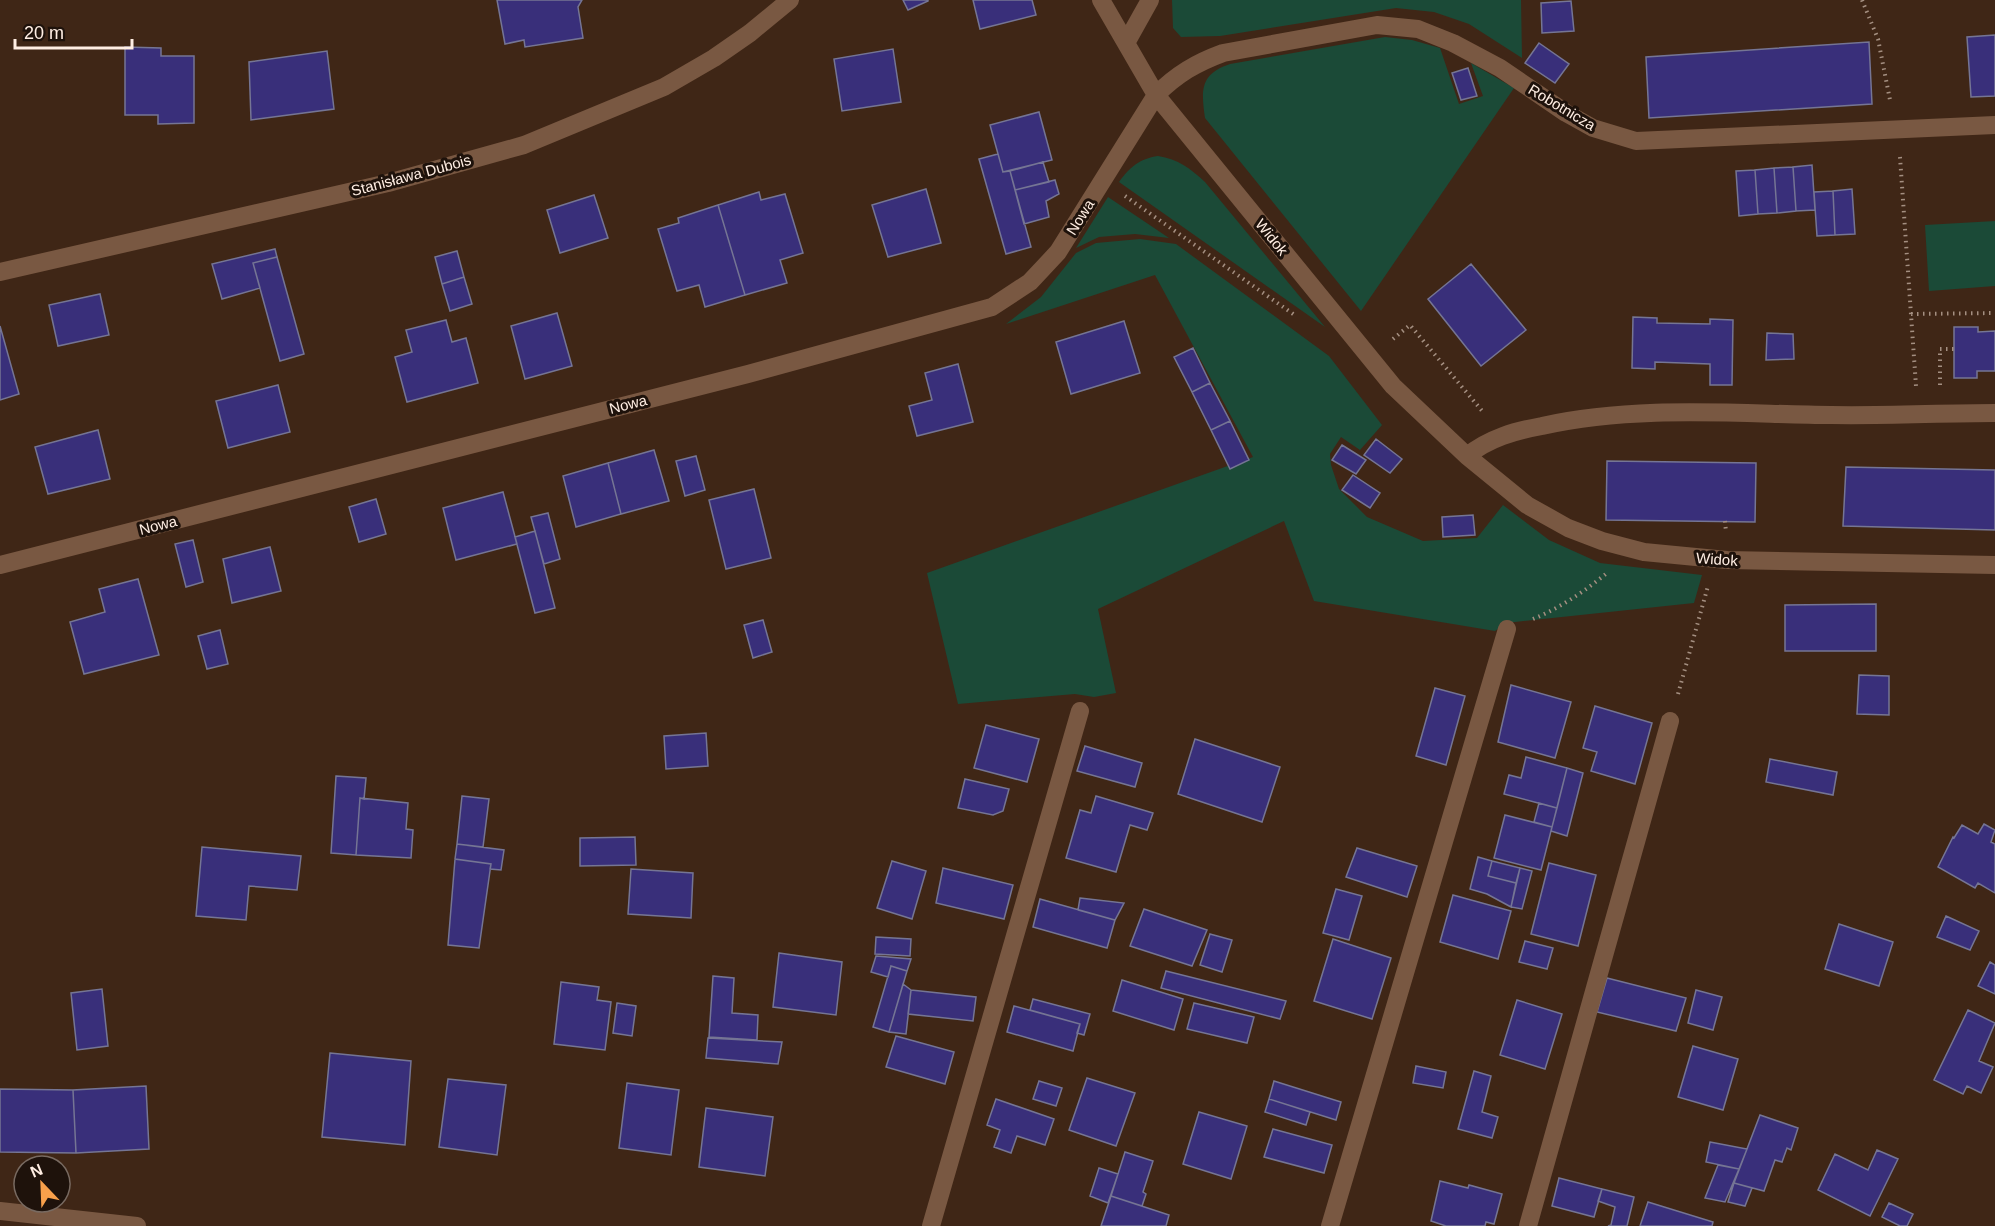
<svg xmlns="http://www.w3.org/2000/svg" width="1995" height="1226" viewBox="0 0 1995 1226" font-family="Helvetica,sans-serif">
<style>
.green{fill:#1b4a37}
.building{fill:#392f7a;stroke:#757594;stroke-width:1.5}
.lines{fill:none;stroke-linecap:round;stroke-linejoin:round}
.path{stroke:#a48f81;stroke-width:4;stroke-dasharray:1.5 4.5;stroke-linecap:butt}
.minor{stroke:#795842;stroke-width:18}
.labels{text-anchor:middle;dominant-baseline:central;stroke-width:6;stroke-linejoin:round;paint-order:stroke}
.street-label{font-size:15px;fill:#ffeee3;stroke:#1e120b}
</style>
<rect width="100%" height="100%" fill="#3f2616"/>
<path class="green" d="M1172 0H1521L1522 58 1469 24 1434 12 1396 8 1220 36 1181 37 1173 28Z
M1385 37 1412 40 1440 48 1459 104 1483 96 1471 63 1514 88 1361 311 1205 118C1201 90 1200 74 1230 64Z
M1158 156C1178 159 1191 169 1205 182L1325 327 1119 182C1130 167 1139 159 1158 156Z
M1108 197 1169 238 1135 234 1099 237 1076 248Z
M1995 221V286L1929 291 1925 225Z
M1140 239 1176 244 1329 356 1382 425 1360 450 1341 437 1330 454 1331 465 1339 489 1367 517 1423 541 1477 538 1503 505 1549 540 1600 563 1702 575 1694 603 1506 623 1495 631 1314 601 1284 521 1098 609 1116 693 1094 697 1075 694 958 704 927 573 1253 457 1155 275 1006 324 1041 297 1076 253 1096 243Z"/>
<path class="building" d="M497 0H582L578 7 583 38 525 47 524 40 505 44Z
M903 0H928V1L908 10Z
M973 0H1032L1036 15 980 29Z
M1571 1 1574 31 1542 33 1541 3Z
M1995 35V96L1971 97 1967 37Z
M1869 42 1872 104 1649 118 1646 57Z
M1539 43 1569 64 1555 83 1525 63Z
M125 47 161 48V56H194V123L158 124V115H125Z
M893 49 901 102 842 111 834 59Z
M327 51 334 109 251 120 249 62Z
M1468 68 1477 96 1461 100 1452 73Z
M1039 112 1052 160 1003 172 990 125Z
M998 154 1003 172 1010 171 1031 247 1006 254 979 159Z
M1043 162 1049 182 1015 190 1010 171Z
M1812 165 1815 210 1796 211 1793 167Z
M1793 167 1796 211 1777 213 1774 168Z
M1774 168 1777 213 1758 214 1755 170Z
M1755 170 1758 214 1739 216 1736 171Z
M1055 180 1059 194 1046 201 1049 217 1024 224 1015 190Z
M926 189 941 243 888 257 872 205Z
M1852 189 1855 234 1835 235 1833 191Z
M1833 191 1835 235 1817 236 1814 192Z
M759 192 761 200 785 194 803 253 780 260 787 283 745 295 718 205Z
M594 195 608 238 560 253 547 210Z
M718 205 745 295 705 307 699 285 677 291 658 229 679 223 678 218Z
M275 249 277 257 253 263 260 288 222 299 212 264Z
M457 251 464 277 442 284 435 257Z
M277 257 304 354 280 361 253 263Z
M1471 264 1526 330 1481 366 1428 299Z
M464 277 472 304 450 311 442 284Z
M100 294 109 335 58 346 49 305Z
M557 313 572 366 525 379 511 326Z
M1633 317 1657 318V323L1710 324V319L1733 320 1732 385H1710V364L1655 362V369L1632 368Z
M446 320 452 342 466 338 478 383 407 402 395 357 412 352 406 330Z
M1124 321 1140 373 1071 394 1056 342Z
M0 326 19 394 0 400Z
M1954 327H1978V332L1995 331V371H1977V378H1954Z
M1767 333 1793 334 1794 359 1766 360Z
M1193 348 1210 383 1192 392 1174 357Z
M958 364 973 422 917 436 909 406 932 400 925 373Z
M1210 383 1230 421 1211 430 1192 392Z
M278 385 290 432 228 448 216 401Z
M1230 421 1249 460 1230 469 1211 430Z
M98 430 110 479 48 494 35 447Z
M1376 439 1402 459 1390 473 1364 455Z
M1342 445 1366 460 1356 474 1332 460Z
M654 450 669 501 621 514 608 463Z
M696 456 705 490 685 496 676 461Z
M1607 461 1756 463 1755 522 1606 520Z
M608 463 621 514 576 527 563 476Z
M1846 467 1995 470V530L1843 526Z
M1353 475 1380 493 1370 508 1342 490Z
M754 489 771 558 726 569 709 500Z
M503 492 517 544 456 560 443 508Z
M376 499 386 534 359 542 349 507Z
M548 513 560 559 544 564 531 517Z
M1473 515 1475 535 1443 537 1442 517Z
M535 531 555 608 535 613 515 537Z
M193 540 203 582 186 587 175 544Z
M270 547 281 591 232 603 223 559Z
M138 579 159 655 84 674 70 622 105 612 99 589Z
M1876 604V651H1785V605Z
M763 620 772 652 753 658 744 625Z
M220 630 228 664 207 669 198 636Z
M1859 675 1889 676V715L1857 714Z
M1511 685 1571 702 1555 758 1498 742Z
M1435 688 1465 696 1446 765 1416 756Z
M1595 706 1652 723 1635 784 1591 771 1597 752 1583 748Z
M986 725 1039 739 1027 782 974 768Z
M706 733 708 766 666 769 664 736Z
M1195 739 1280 767 1262 822 1178 794Z
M1085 746 1142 763 1135 787 1077 771Z
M1526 757 1567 768 1557 808 1504 794 1509 775 1521 778Z
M1770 759 1837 772 1833 795 1766 782Z
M1567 768 1583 773 1567 836 1551 831Z
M336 776 366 778 364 799 360 798 356 855 331 853Z
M965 779 1009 789 1003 811 993 815 958 808Z
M462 796 489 799 483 847 457 844Z
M1096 796 1153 813 1147 830 1130 825 1116 872 1066 858 1080 810 1091 813Z
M360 798 408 803 406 829 413 830 411 858 356 855Z
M1539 803 1557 808 1552 827 1534 822Z
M1505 815 1552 827 1541 870 1494 858Z
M1984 824 1995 830 1991 842 1995 844V893L1978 883 1975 888 1938 867 1953 837 1954 838 1962 825 1978 834Z
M635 837 636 865 580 866V838Z
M457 844 504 850 501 870 490 869 491 864 455 859Z
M202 847 301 856 297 890 249 886 246 920 196 916Z
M1357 848 1417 866 1407 897 1346 877Z
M1478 857 1492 861 1488 876 1516 883 1511 907 1487 894 1470 889Z
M455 859 491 864 479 948 448 945Z
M892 861 926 871 912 919 877 908Z
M1492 861 1520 868 1516 883 1488 876Z
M1549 863 1596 875 1578 946 1531 934Z
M943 868 1013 885 1004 919 936 903Z
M1520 868 1532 871 1522 909 1511 907Z
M631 869 693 873 691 918 628 914Z
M1336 889 1362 896 1349 940 1323 933Z
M1453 895 1511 911 1498 959 1440 942Z
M1080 898 1124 903 1115 920 1078 910Z
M1040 899 1115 920 1107 948 1033 927Z
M1144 909 1207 930 1192 966 1130 946Z
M1946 916 1979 931 1970 950 1937 937Z
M1839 924 1893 942 1879 986 1825 969Z
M1210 934 1232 940 1222 972 1200 965Z
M876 937 911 939 910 956 875 954Z
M1333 939 1391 958 1372 1019 1314 1001Z
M1525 941 1553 948 1547 969 1519 962Z
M779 953 842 962 836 1015 773 1007Z
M876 956 911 959 907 971 891 966 888 977 871 972Z
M1990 962 1995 965V994L1978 986Z
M891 966 907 971 889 1032 873 1027Z
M1166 971 1286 1001 1280 1019 1161 988Z
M713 976 734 978 732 1013 758 1015 757 1040 709 1037Z
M1607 978 1686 998 1676 1031 1597 1012Z
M1122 980 1183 999 1174 1030 1113 1011Z
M561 982 599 987 597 1000 611 1002 605 1050 554 1044Z
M903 984 911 990 906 1034 889 1032Z
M102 989 108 1046 77 1050 71 993Z
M911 990 976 997 973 1021 908 1014Z
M1696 990 1722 997 1713 1030 1688 1023Z
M1033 999 1090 1014 1084 1035 1077 1033 1080 1024 1030 1010Z
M1517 1000 1562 1014 1545 1069 1500 1055Z
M617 1003 636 1006 632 1036 613 1033Z
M1194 1003 1254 1017 1247 1043 1187 1029Z
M1014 1006 1080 1024 1073 1051 1007 1032Z
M1968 1010 1995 1023 1979 1061 1993 1067 1981 1093 1967 1086 1963 1094 1934 1080Z
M896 1036 954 1052 945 1084 886 1067Z
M708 1038 782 1042 778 1064 706 1058Z
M1693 1046 1738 1059 1723 1110 1678 1097Z
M330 1053 411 1061 405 1145 322 1137Z
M1416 1066 1446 1072 1443 1088 1413 1083Z
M1474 1071 1491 1076 1482 1112 1498 1117 1492 1138 1458 1129Z
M1087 1078 1135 1093 1116 1146 1069 1130Z
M448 1079 506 1085 497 1155 439 1147Z
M1039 1081 1062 1088 1056 1106 1033 1099Z
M1274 1081 1341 1102 1336 1120 1269 1099Z
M627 1083 679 1090 671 1155 619 1148Z
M146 1086 149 1149 76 1153 73 1090Z
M0 1089 73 1090 76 1153 0 1152Z
M996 1099 1054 1119 1045 1145 1017 1136 1011 1153 994 1147 1000 1130 987 1125Z
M1269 1099 1310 1112 1306 1125 1265 1112Z
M706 1108 773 1117 765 1176 699 1167Z
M1199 1112 1247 1126 1231 1179 1183 1164Z
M1760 1115 1798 1128 1791 1150 1787 1148 1782 1162 1775 1160 1764 1191 1734 1183Z
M1273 1129 1332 1145 1324 1173 1264 1157Z
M1710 1142 1747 1149 1739 1169 1706 1162Z
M1877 1150 1898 1159 1870 1216 1818 1190 1835 1154 1868 1170Z
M1125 1152 1153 1161 1143 1192 1146 1194 1142 1206 1111 1196Z
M1718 1165 1739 1169 1725 1202 1705 1198Z
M1099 1168 1118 1174 1108 1203 1090 1196Z
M1559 1178 1602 1189 1594 1217 1552 1206Z
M1440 1181 1468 1188 1469 1185 1502 1194 1494 1224 1486 1222 1485 1226H1446L1431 1221Z
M1734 1183 1752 1188 1745 1206 1728 1202Z
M1602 1189 1634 1197 1627 1226H1608L1611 1225 1615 1207 1598 1201Z
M1111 1196 1169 1215 1166 1226H1101Z
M1648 1202 1713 1222 1712 1226H1640Z
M1889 1203 1913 1214 1907 1226H1900L1882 1217Z"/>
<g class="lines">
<path class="path" d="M1862 0 1878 39 1890 100
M1900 157 1916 386
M1125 196 1296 316
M1911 314 1995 313
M1393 339 1410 325 1483 412
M1940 385V349H1954
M1725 521 1726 532
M1533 619C1560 608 1585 591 1607 573
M1678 694 1708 586"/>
<path class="minor" d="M1101 0 1156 95 1393 386 1467 456 1527 505 1568 528 1602 541 1644 552 1727 560 1995 565
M1126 43 1150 0
M0 272 388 183 524 145 664 87 714 58 750 33 790 0
M1467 456C1489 438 1515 431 1542 426 1637 405 1735 414 1831 415 1886 416 1941 413 1995 413
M0 565 748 374 992 307 1030 282 1058 252 1156 95C1177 74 1196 63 1223 53L1377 25 1418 29 1453 43 1500 68 1566 113 1593 128 1636 141 1995 125
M0 1211 137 1226
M931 1226 1080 711
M1330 1226 1507 629
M1528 1226 1670 721"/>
</g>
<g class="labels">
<g class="street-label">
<text transform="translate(1562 107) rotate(31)">Robotnicza</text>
<text transform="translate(411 175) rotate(-15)">Stanisława Dubois</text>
<text transform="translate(1080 217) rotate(-58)">Nowa</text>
<text transform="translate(1272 237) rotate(51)">Widok</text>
<text transform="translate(628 404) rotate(-14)">Nowa</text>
<text transform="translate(158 525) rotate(-14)">Nowa</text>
<text transform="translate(1717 559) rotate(4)">Widok</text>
</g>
</g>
<g transform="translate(42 1184) rotate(337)"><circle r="28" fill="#1e120b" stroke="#786a61" stroke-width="1.5"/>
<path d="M0-4.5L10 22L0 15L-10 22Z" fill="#f8a04b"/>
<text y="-9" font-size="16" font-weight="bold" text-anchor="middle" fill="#ffeee3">N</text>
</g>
<path d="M15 39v9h117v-9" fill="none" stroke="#ffeee3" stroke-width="3"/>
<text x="24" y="39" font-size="18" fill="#ffeee3" stroke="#1e120b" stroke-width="4.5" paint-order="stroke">20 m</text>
</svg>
